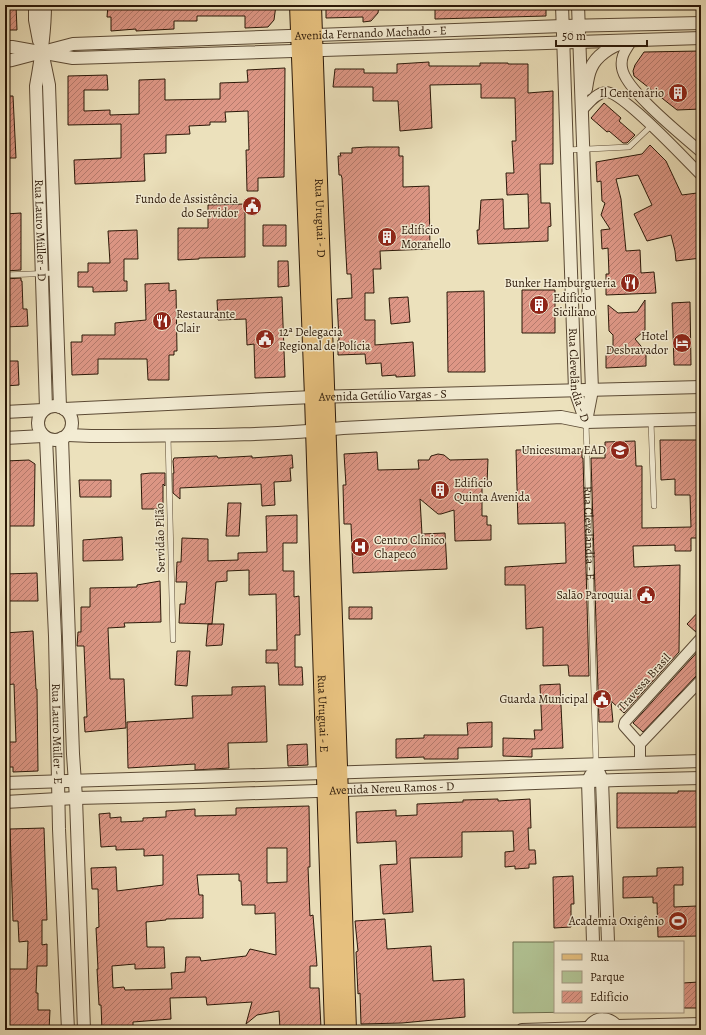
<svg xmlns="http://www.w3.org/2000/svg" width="706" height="1035" viewBox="0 0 706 1035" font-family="Alegreya,serif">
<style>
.green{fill:#b2c495;stroke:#6e6e4e}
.building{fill:url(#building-hatch);stroke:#2b1808;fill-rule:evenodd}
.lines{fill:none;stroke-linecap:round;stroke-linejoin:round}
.service-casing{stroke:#5b4a35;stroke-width:6}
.minor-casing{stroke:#5b4a35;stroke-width:12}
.tertiary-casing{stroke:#5b4a35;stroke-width:14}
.primary-casing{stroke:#2b1808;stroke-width:18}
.service{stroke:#f3ecd3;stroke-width:5}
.minor{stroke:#f3ecd3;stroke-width:10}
.tertiary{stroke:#f3ecd3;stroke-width:12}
.primary{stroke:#e6c07e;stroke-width:16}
.labels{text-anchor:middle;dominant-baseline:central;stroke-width:3;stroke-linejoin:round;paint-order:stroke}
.street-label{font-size:12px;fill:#2b1808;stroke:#f3ecd3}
.poi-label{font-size:12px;fill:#2b1808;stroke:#f3ecd3;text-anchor:end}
</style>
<defs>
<pattern id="building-hatch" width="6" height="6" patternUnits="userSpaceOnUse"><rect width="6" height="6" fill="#de9786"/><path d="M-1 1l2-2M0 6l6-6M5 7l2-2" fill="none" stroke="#b47a6c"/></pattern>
</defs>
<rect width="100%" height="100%" fill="#ece1bc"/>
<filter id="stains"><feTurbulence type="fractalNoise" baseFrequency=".005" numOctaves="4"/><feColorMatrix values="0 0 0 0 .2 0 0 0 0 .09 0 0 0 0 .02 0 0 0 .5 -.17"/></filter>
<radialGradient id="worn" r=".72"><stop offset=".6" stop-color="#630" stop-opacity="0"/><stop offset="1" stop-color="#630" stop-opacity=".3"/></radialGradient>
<path class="green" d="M513 942H579H555V1012H579L513 1013Z"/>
<path class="building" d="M5 5H16L17 30H5Z
M108 5H276L274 20 268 27 245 28V16H197V21H174V29L136 31V29L111 31V17H107Z
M326 5H379L378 13 371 21 363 22V17L326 18Z
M435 5H546V16L435 19Z
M701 51V109L677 110 634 76 633 71 635 65 644 52Z
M429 62V66H480V63H508V64H528V93L553 91V164H540L541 203H550L551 226 548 227V241L478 244 477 230H479L481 200 503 199 504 229 529 228 528 194 507 195 506 173H514L512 141H516L515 98H481V84L430 85 432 128 400 131 398 101H373V87H333L335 69H364V73H397V64Z
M285 68 284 177 258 178V191H247L246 150H249L248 111 225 112 226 122H210V125L189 126 190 134 166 135V153L144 154 145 181 75 184 74 160 121 158V124L68 125V76L107 75 108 90H84V111L110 110V115L139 114V80L165 79V100L220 99V83L248 82 247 70Z
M5 96H13L16 158H5Z
M604 103 621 118 619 121 635 135 627 143H623L609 131 607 132 591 118Z
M650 145 666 161 682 195 697 193 701 211V258L676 261 675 251 671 235 647 241 634 214 652 205 638 175 616 179 621 199 626 251 640 250 641 273 654 272 656 293 606 295V274H609L608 248 602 249 601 230 610 229 601 215 605 203 602 201 601 181 597 182 596 162 642 154Z
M367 147H399V156H403V187L429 186 430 249 380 251 381 269H373L374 293H365V320H375V345L413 342 415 376 396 377V375L382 376 381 363 366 364 365 354 338 355V340H339L337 299 352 298 351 274H347L342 178 341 175H339L338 156H341L340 153H352V148Z
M245 204V257L199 258V259L178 260V228H208V205Z
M21 213V270L5 271V214Z
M263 225H286V246H263Z
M137 230 138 259H124V281H127V291L93 292V287H78V272H88V263H110L108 231Z
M278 261H288L289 286 278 287Z
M21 278V281H22L23 309H27L28 326 5 327V279Z
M169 283V291L176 290 177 351H174V355H169V380H148L147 359H98V374L72 375 71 342H82V335H115V323L146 320 145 284Z
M522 290H555V333H522Z
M484 291 485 372H448L447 292Z
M282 297 285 377 255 378 254 344 247 345 246 319 218 320 217 300Z
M408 297 410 322 391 324 389 298Z
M645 300V330L635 339 646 352V366L606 368V353L613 346V335L609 331 608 305 618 313 637 312Z
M690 302 691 365H674L672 303Z
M5 361H18L19 385 5 386Z
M660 440H701V538H691V551H675V545L633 546 634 567 680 565 679 652 624 713 611 701 613 722H599L591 458H605V442L635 441 636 466H642V528L691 527 690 495H675V479L661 480Z
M582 449V458H583L589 676H569L568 665 543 666V627L526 629 525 585H505V567L566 563 565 523 518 524 516 450Z
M377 452 378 470 419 469 418 460H429L431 456 438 454 444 455 450 460 488 459 487 484H482V516H487V525H491V540L455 541 454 510 441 514H438L420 499 422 534 445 533 447 569 353 573 351 524H344L343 485H346L344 454Z
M292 455 293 468H290L291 481 274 482 275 505 262 506 261 484 180 488V499L173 493V473H174L173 461 174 458 217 456 218 458 252 456V458Z
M29 460 35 464 34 526H5V461Z
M151 473H165V486L163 484V509H142L141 474Z
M79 480H111V497H80Z
M228 503H241L239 536H226Z
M297 515V543H283V571H294V597L299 596 300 635H295V667H302L303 685H279L278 663H266V650H277L276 594 249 595V570L227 571V581L216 582 212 624 179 623 180 604H185L187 582H176L177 562H181L182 538 208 539V561L238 560V553L267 552 266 516Z
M122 537 123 560 83 561V540Z
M37 573 38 601H5V574Z
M160 581 161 622 124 623 125 627 108 628 110 679H124L126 728 85 732 84 717H87L84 646H77L78 632H81V607H90V588L137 587V585Z
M349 607H372V619H349Z
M701 609V632L697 633 687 624Z
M208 624H224L222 645 206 646Z
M33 631 36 689H37L38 771 13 772V767H5V742H16L14 684 5 685V633Z
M701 648V674L696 676 643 732 633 723Z
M177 651H190L187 686 175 685Z
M560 684 563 748 532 749V757L503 756V738L535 739 534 730H542L540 685Z
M265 686 267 742 228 743 229 768 195 770V764L128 768 127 722 193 718 192 696 232 695V687Z
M492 722V747L458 748V759H424V757L396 758V739L424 738V735H468L467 723Z
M307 744 308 765 288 766 287 745Z
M678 791H701V827L617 828V793H678Z
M498 799V801L530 799 531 828H528L529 850H535L536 864H529V868L515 869V866L505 867V852L514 851 513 831 462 832V857L410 858 413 912 383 914 380 865 397 864 396 841 357 843 356 812 396 810V816L417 815V804L463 802V800Z
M309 806 310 867H308L310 916 313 915 317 966H310V988H319L321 1028 280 1029 279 1011 257 1015 246 1024 252 1002 207 1005 206 997 170 998 171 1019 133 1022V1030H102L101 1005H99L97 969H98L96 928 99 927 98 889H92L91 868 116 867 117 891 163 885V855L144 856V849L116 850V846L101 847 99 814 110 813V818L121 817V822L143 821V818L166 817V811L195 809V816L236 815V808ZM267 848H287V882L267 883ZM239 874V881H241L242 905H255V914L275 913 276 955 250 949 246 956 201 961 200 957H186L185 972 171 973 172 989 125 990 124 987 113 988 112 966 135 964V969L165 968 164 947H147L146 922 166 920V919L203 918V895H199L197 875Z
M44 828 47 920H42V945L47 944V966H37L36 993H38V1010H50L49 1030H5V997H9V969H27L28 941 19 942 18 921H13L10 829Z
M683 867V885H674V907L697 906 698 936 658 937 657 903H653V897L623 898V877L657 876V868Z
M573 876 574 904H571V927L554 928 553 877Z
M385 919 387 949 431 946 433 981 464 979 465 1017 402 1023 361 1024 360 993 358 994 356 952 358 951 355 921Z
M699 982 700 1008H683V983Z"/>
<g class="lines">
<defs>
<g id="service">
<path d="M567 150 629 147 651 126"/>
<path d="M5 275 55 273"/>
<path d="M651 421 654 506"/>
<path id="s1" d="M586 422 596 763"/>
<path d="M168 436 173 640"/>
</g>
<path id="minor" d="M632 40C626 50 620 56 622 68 625 90 683 136 701 152
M582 110C589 103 596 93 606 92 623 92 686 160 701 175
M640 744 624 726 625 722 701 638
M640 763V744L701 680"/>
<g id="tertiary">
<path d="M35 5V20L39 41"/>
<path id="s2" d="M45 5C45 32 41 59 36 86L46 408"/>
<path id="s3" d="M562 5 575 390 586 422"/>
<path d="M578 5 592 390 586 421"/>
<path d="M5 47H12L73 58 701 38"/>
<path id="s4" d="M5 61 12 60 73 44 563 26 701 23"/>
<path d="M44 61 49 85 60 407"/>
<path d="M586 89C587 82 588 74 591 68 596 56 611 46 623 43"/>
<circle cx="55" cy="423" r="17"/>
<path id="s5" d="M64 409 313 397 701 387"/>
<path d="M5 412 43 410"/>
<path d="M68 435 91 436C175 435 259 437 343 428L561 417 586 422 701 419"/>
<path d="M5 438 43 436"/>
<path id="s6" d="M46 438 55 636 59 829 68 1030"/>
<path d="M62 438 73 754 76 798 84 1030"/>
<path d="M599 773 602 780 608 942"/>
<path d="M591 775 588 781 593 942"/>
<path d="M5 783 701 761"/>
<path id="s7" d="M5 802 76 798 203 795 618 780 701 778"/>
<path d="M617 1026 701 1024"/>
<path d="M522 1030 588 1028"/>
<path d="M588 1030C594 1015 612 1016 619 1030"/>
</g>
<g id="primary">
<path id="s8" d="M298 5 313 397 333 1030"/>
<path id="s9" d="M313 5 348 1030"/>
</g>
</defs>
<use href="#service" class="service-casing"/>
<use href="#minor" class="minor-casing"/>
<use href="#tertiary" class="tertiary-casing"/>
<use href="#primary" class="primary-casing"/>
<use href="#service" class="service"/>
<use href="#minor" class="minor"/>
<use href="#tertiary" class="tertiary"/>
<use href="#primary" class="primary"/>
</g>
<defs>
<symbol id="building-disc" viewBox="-11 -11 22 22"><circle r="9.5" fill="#8f2418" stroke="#f3ecd3"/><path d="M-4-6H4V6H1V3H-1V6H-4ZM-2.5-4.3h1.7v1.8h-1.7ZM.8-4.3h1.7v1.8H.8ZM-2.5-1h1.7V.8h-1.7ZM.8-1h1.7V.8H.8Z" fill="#fff"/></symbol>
<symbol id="civic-disc" viewBox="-11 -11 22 22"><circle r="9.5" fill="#8f2418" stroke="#f3ecd3"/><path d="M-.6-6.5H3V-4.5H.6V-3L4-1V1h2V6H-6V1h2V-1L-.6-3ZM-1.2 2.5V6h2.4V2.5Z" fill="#fff"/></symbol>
<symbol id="restaurant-disc" viewBox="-11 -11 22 22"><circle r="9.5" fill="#8f2418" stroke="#f3ecd3"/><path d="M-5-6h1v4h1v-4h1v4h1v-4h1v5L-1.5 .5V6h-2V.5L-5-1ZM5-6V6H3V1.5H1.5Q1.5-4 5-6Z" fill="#fff"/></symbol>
<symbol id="hotel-disc" viewBox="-11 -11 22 22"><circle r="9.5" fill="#8f2418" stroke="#f3ecd3"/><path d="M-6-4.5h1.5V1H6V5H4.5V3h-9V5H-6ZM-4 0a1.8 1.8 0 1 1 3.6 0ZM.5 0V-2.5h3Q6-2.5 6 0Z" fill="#fff"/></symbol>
<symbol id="university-disc" viewBox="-11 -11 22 22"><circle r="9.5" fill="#8f2418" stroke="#f3ecd3"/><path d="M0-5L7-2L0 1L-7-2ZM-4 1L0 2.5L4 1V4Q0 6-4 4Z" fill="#fff"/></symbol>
<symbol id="hospital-disc" viewBox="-11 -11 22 22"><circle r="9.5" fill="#8f2418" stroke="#f3ecd3"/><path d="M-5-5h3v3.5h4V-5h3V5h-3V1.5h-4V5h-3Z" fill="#fff"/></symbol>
<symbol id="stadium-disc" viewBox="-11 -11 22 22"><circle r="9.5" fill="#8f2418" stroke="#f3ecd3"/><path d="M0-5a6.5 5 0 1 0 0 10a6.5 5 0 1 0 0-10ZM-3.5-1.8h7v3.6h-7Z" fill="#fff"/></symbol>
</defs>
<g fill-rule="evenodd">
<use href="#building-disc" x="667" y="82" width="22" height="22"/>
<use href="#civic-disc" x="241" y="195" width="22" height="22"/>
<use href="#building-disc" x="376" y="226" width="22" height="22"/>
<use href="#restaurant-disc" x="619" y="272" width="22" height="22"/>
<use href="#building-disc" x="528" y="294" width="22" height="22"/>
<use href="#restaurant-disc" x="151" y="310" width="22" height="22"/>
<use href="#civic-disc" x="254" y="328" width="22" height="22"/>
<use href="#hotel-disc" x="671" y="332" width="22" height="22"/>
<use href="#university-disc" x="609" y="439" width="22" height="22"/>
<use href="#building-disc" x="429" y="479" width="22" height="22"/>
<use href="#hospital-disc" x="349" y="536" width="22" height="22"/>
<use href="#civic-disc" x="635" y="584" width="22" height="22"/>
<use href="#civic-disc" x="591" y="688" width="22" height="22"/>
<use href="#stadium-disc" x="667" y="910" width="22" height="22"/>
</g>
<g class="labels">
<g class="street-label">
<text stroke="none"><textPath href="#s4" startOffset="368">Avenida Fernando Machado - E</textPath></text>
<text stroke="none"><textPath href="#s9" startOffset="213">Rua Uruguai - D</textPath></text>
<text stroke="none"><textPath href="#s2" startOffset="226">Rua Lauro Müller - D</textPath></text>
<text stroke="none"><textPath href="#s3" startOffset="371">Rua Clevelândia - D</textPath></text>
<text stroke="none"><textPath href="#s5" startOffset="319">Avenida Getúlio Vargas - S</textPath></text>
<text stroke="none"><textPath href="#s1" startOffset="111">Rua Clevelândia - E</textPath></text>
<text transform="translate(160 538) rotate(-91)">Servidão Pilão</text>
<text transform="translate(644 682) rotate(-48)">Travessa Brasil</text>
<text stroke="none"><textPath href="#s8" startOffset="709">Rua Uruguai - E</textPath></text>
<text stroke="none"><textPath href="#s6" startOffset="296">Rua Lauro Müller - E</textPath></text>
<text stroke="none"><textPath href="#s7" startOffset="387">Avenida Nereu Ramos - D</textPath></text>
</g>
<g class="poi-label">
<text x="664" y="93">Il Centenário</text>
<text x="238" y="199">Fundo de Assistência<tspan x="238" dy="14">do Servidor</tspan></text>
<text x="401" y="230" text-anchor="start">Edifício<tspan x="401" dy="14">Moranello</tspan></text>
<text x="616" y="283">Bunker Hamburgueria</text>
<text x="553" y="298" text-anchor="start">Edifício<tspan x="553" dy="14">Siciliano</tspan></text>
<text x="176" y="314" text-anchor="start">Restaurante<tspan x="176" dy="14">Clair</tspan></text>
<text x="279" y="332" text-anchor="start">12ª Delegacia<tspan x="279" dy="14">Regional de Polícia</tspan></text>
<text x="668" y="336">Hotel<tspan x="668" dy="14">Desbravador</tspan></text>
<text x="606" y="450">Unicesumar EAD</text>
<text x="454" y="483" text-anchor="start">Edifício<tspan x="454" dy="14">Quinta Avenida</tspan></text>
<text x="374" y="540" text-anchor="start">Centro Clínico<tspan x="374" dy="14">Chapecó</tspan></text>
<text x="632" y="595">Salão Paroquial</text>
<text x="588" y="699">Guarda Municipal</text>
<text x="664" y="921">Academia Oxigênio</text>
</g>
</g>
<rect width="706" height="1035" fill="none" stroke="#ece1bc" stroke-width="20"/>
<rect x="6" y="6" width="694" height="1023" fill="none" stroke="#2b1808" stroke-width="2"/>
<rect x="10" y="10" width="686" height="1015" fill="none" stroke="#2b1808"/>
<rect x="554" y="941" width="130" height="72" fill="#f3ecd3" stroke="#a39782"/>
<rect x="562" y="954" width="20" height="6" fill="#e6c07e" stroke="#a39782"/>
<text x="590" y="961" font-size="12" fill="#2b1808">Rua</text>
<rect x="562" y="971" width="20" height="12" fill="#b2c495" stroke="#a39782"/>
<text x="590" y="981" font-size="12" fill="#2b1808">Parque</text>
<rect x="562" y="991" width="20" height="12" fill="url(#building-hatch)" stroke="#a39782"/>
<text x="590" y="1001" font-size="12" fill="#2b1808">Edifício</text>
<path d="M556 40v6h91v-6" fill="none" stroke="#2b1808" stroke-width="2"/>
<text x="562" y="40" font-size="12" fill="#2b1808" stroke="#f3ecd3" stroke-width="3" paint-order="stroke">50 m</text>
<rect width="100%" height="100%" filter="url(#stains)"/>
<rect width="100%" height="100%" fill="url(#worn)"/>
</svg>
